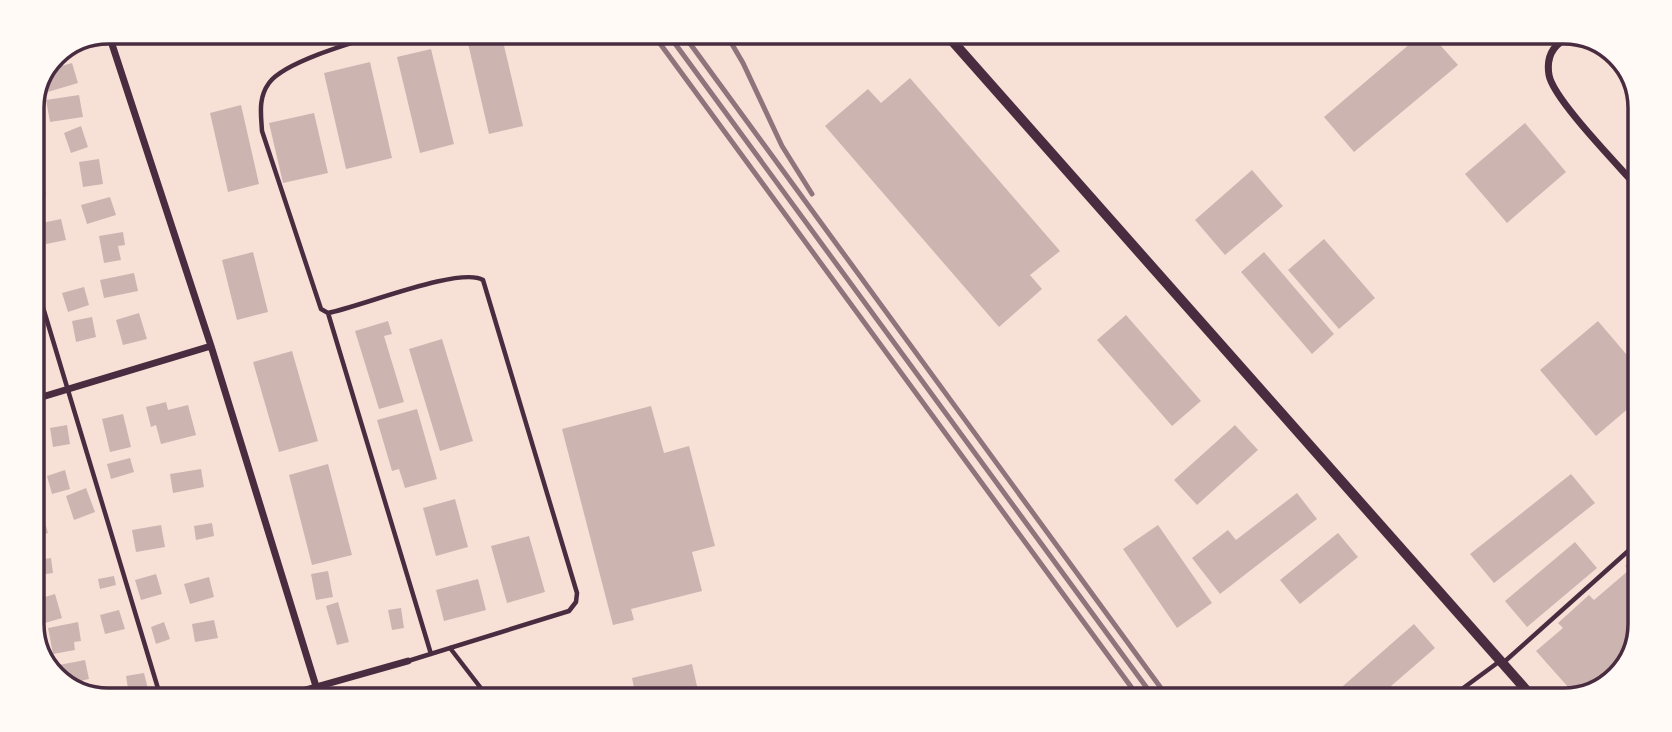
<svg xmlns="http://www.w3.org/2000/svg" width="1672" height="732" viewBox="0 0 1672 732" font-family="'PT Sans',sans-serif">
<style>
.building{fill:#ccb4b1}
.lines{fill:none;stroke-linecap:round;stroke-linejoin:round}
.service{stroke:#4a2c40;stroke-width:4.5}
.minor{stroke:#4a2c40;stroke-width:7}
.tertiary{stroke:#4a2c40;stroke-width:10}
.rail{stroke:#8f747c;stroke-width:5}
.rim{fill:none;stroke:#4a2c40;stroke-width:3.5}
</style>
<rect width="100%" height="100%" fill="#f7e1d7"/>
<path class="building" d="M493 33H501L523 126 489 134 467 39Z
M1418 37H1433L1458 65 1354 152 1324 117Z
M431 49 454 144 420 153 397 57Z
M370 62 392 158 346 169 324 73Z
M72 63 78 83 41 94 39 87 47 70Z
M910 78 1060 251 1030 275 1042 289 999 327 825 126 868 89 881 103Z
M79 95 83 117 50 122 46 100Z
M241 105 259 184 228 192 210 113Z
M314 113 328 173 283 183 269 123Z
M1525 123 1566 172 1507 223 1465 174Z
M81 126 88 147 71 153 64 133Z
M99 159 103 184 83 187 79 162Z
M1252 170 1283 206 1225 255 1195 220Z
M43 179 46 195 32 198V182Z
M110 197 116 215 87 224 81 205Z
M61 219 66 240 46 244 42 223Z
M123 232 125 245 118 246 121 260 104 263 99 236Z
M1324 239 1375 298 1339 329 1288 270Z
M253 252 268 312 237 320 222 260Z
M1264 252 1334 334 1312 354 1241 272Z
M134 273 138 291 104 298 100 280Z
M84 287 89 305 68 312 62 293Z
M139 313 147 339 123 345 116 320Z
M1126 315 1201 401 1172 426 1097 340Z
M35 316 38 332 32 334V317Z
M92 317 96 337 76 342 72 321Z
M388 321 392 334 384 336 404 402 379 409 355 331Z
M1598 321 1638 368 1637 401 1596 436 1540 370Z
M442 339 473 441 440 451 409 349Z
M292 351 318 441 279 452 253 362Z
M166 402 168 410 188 405 196 435 161 444 156 425 151 427 146 407Z
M651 406 664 453 689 446 715 546 692 552 702 591 631 609 634 620 613 625 562 429Z
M417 409 437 479 405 488 399 469 392 471 377 420Z
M123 414 131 447 110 452 102 419Z
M67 425 70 444 53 447 50 428Z
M1235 425 1258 450 1197 505 1174 480Z
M130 458 134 472 111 479 107 464Z
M328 464 352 555 312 565 289 475Z
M201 469 204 487 173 493 170 474Z
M65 470 70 489 52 494 47 476Z
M1571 474 1595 503 1494 583 1470 554Z
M86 488 95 512 74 520 66 496Z
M1297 493 1317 519 1220 594 1192 558 1228 530 1236 540Z
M455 499 468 547 436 556 423 508Z
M43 515 48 533 32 537V518Z
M212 523 214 536 196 540 194 526Z
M161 525 165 547 136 552 132 530Z
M1158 525 1212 603 1177 628 1123 549Z
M1338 533 1358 557 1300 604 1280 580Z
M529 536 545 592 507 603 491 546Z
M1575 542 1597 568 1527 627 1505 601Z
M1636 557 1635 653 1607 687 1577 697 1536 651 1563 628 1558 623 1589 595 1594 600 1629 570 1625 566Z
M51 558 53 573 32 576V561Z
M328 571 333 597 316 600 311 574Z
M156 574 162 594 141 600 135 580Z
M114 576 116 585 100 589 98 579Z
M209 577 214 597 190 604 184 584Z
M478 579 486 610 444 621 436 590Z
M55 594 62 618 45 623 38 599Z
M338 602 349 642 337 645 326 606Z
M401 608 404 628 392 630 388 610Z
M119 610 125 629 105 634 100 615Z
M214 620 218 638 195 642 192 624Z
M78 622 81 641 74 642 75 650 53 654 48 628Z
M164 622 170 639 156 644 151 627Z
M1414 624 1435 648 1375 700H1327Z
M85 660 89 679 66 684 63 683 59 665Z
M692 664 699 695 636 697 632 678Z
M144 673 149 693 129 695 126 676Z"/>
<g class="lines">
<path class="service" d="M385 33C358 41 285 61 269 83 258 98 261 114 262 131L321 309 328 313 431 654
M32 271 160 695
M328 313C360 307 460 266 483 280L577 593 576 602 569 611 408 661
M450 648 487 696
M1503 663 1636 544
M1447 700 1500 661"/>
<path class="minor" d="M108 32 211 346 319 696
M1570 37C1553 44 1546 57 1549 75 1553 99 1620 167 1639 189
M32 400 211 346
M284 696 408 661"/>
<path class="tertiary" d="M947 35 1535 700"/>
<path class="rail" d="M653 34 1140 699
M668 34 1155 699
M683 34 1169 699
M726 34 743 63 782 146 812 194"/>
</g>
<path d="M0 0H1672V732H0ZM108 44H1564A64 64 0 0 1 1628 108V624A64 64 0 0 1 1564 688H108A64 64 0 0 1 44 624V108A64 64 0 0 1 108 44Z" fill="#fffaf5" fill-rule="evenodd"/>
<path class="rim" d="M108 44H1564A64 64 0 0 1 1628 108V624A64 64 0 0 1 1564 688H108A64 64 0 0 1 44 624V108A64 64 0 0 1 108 44Z"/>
</svg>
